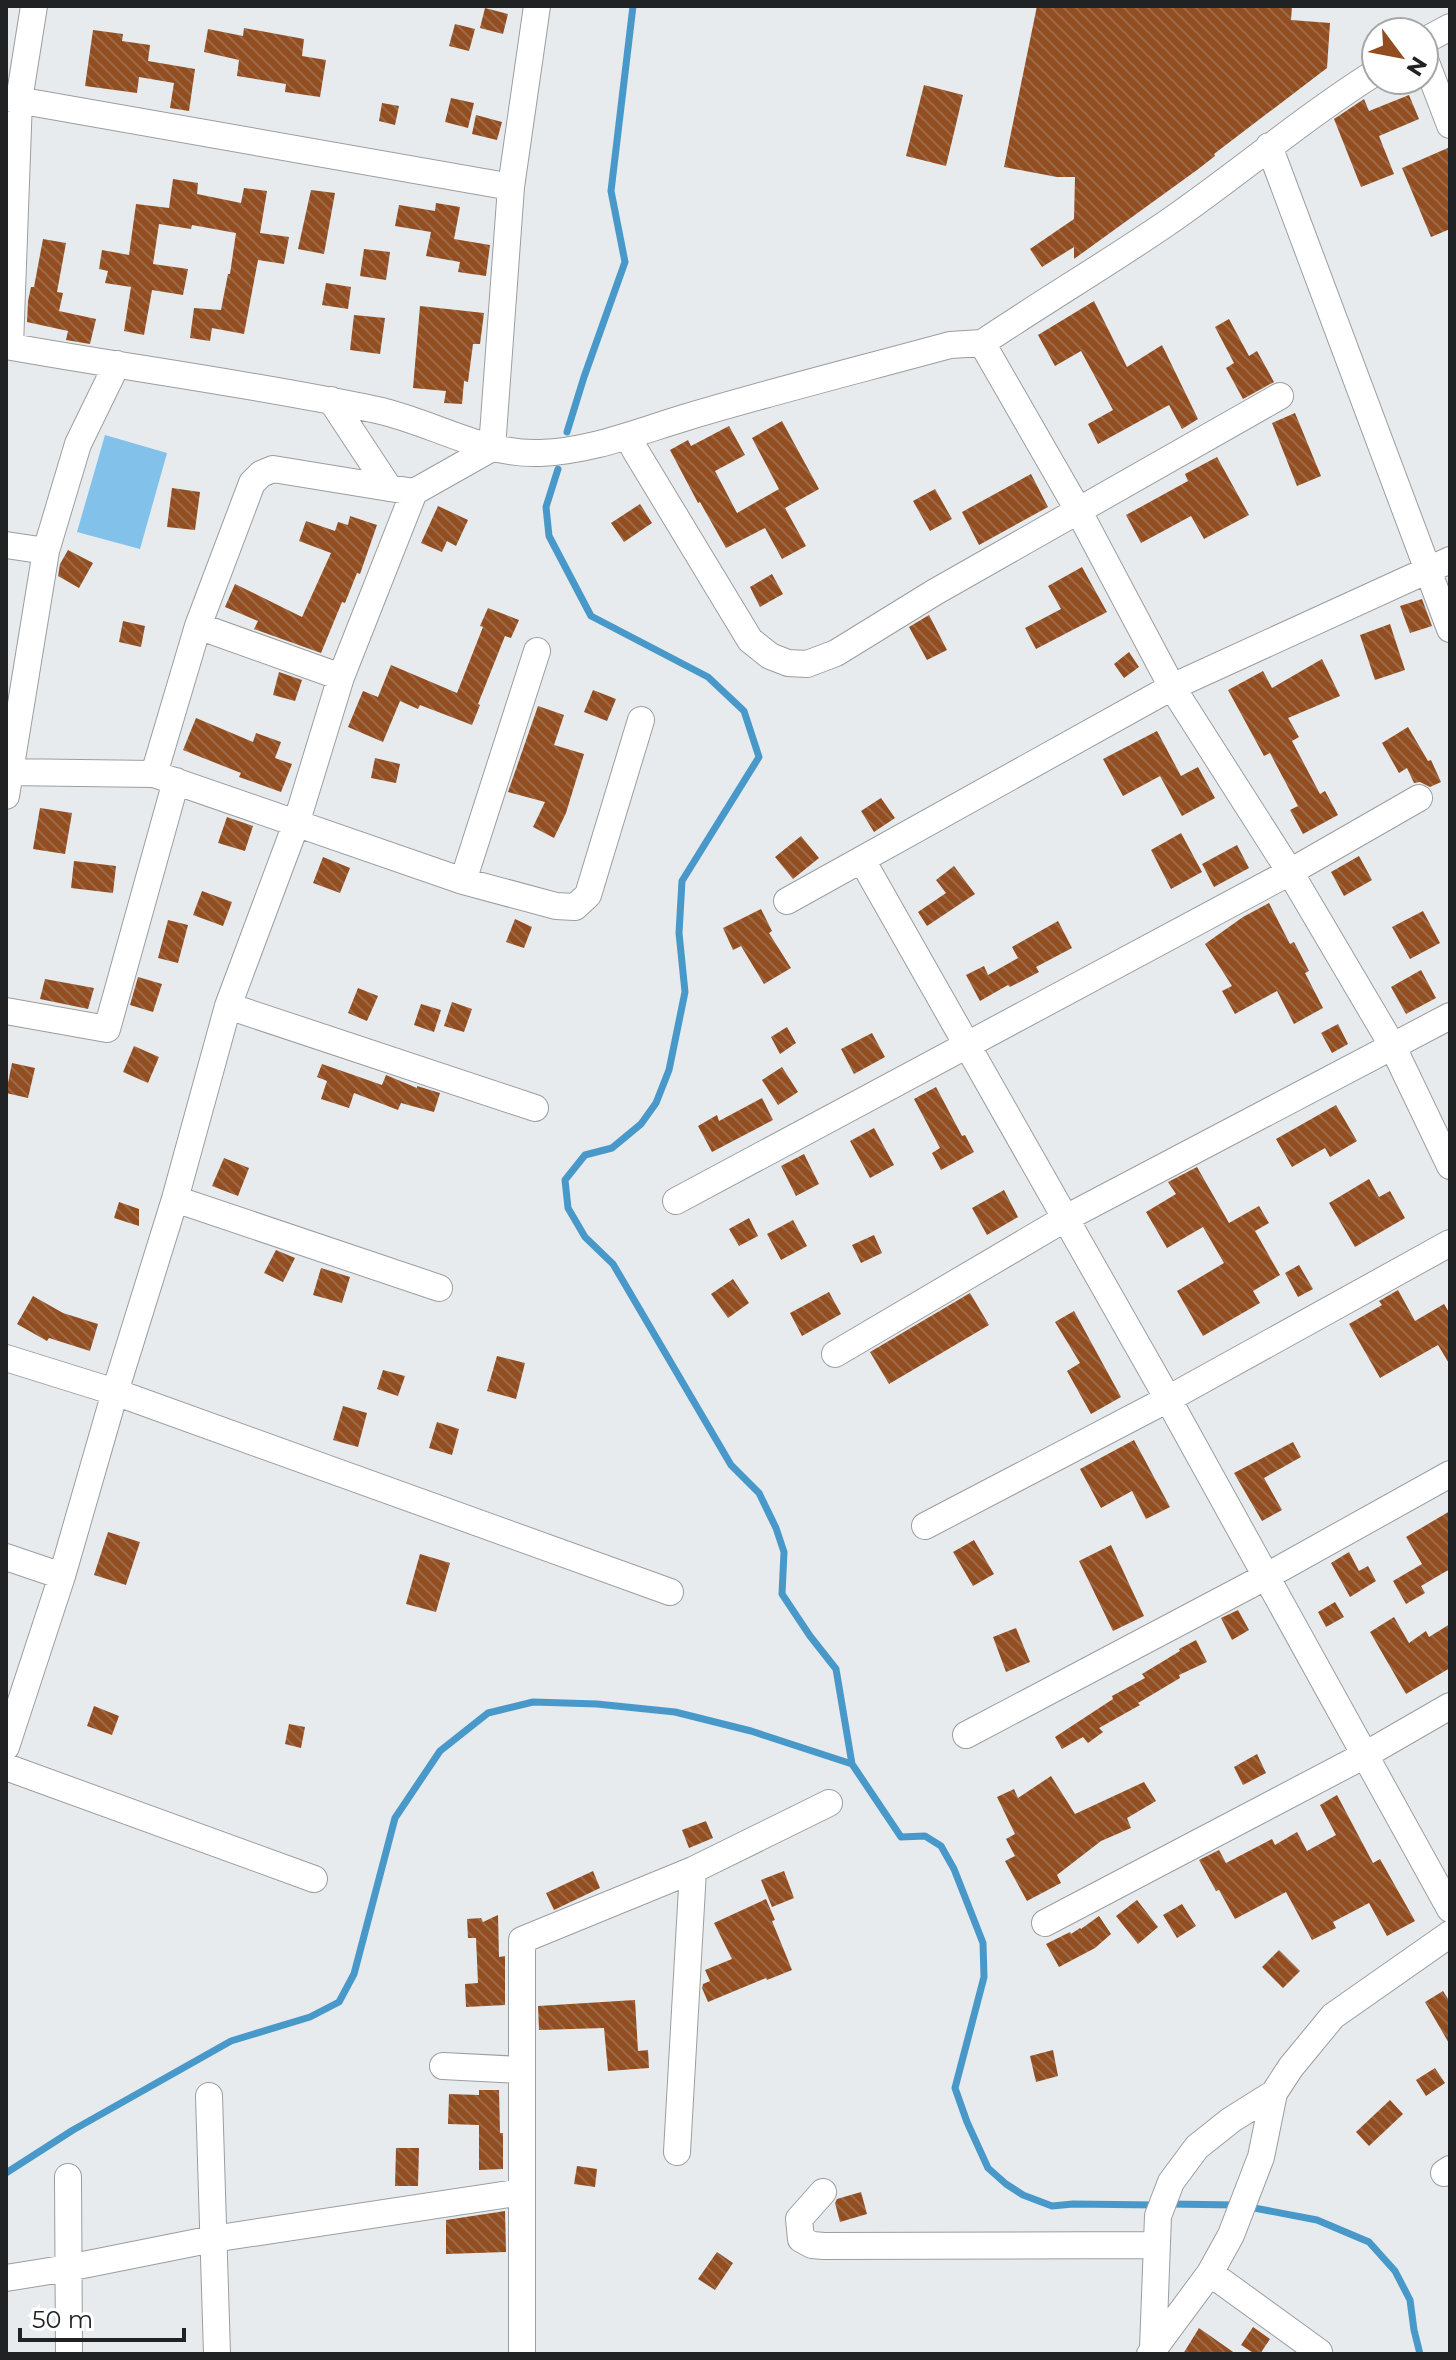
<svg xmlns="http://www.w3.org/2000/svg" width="1456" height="2360" viewBox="0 0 1456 2360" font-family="Montserrat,sans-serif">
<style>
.pitch{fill:#81c1ea}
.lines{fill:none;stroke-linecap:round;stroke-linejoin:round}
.stream{stroke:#4899ca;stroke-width:7}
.building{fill:url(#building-back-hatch)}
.minor-casing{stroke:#9b9ea0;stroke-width:28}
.minor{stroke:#fff;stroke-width:26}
</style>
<defs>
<pattern id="building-back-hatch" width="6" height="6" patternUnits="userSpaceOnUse" patternTransform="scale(2)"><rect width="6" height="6" fill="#924e21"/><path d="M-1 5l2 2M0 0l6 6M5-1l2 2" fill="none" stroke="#9c6a48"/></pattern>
</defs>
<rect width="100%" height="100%" fill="#e7ebed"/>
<path class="pitch" d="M105 435 167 453 140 549 77 532Z"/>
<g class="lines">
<path class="stream" d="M567 432 584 377 625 262 611 191 633 6
M558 469 546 507 549 536 591 616 708 677 744 711 759 757 682 881 679 933 685 992 669 1070 656 1103 641 1124 612 1148 585 1155 565 1180 568 1208 585 1237 613 1264 731 1465 759 1493 776 1528 784 1552 782 1594 810 1636 836 1669 852 1764 901 1837 925 1836 941 1846 954 1869 983 1943 984 1977 955 2088 967 2122 988 2168 1006 2184 1023 2195 1052 2206 1073 2204 1157 2205
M6 2173 73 2130 231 2041 310 2017 339 2002 354 1974 395 1818 440 1751 488 1713 533 1702 597 1704 675 1712 751 1731 852 1764
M1169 2204 1237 2205
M1249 2207 1317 2220 1369 2242 1395 2271 1410 2300 1414 2330 1420 2354"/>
</g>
<path class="building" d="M1037 6H1292L1291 20 1330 23 1327 68 1214 154 1215 156 1197 170 1074 259V247L1042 267 1030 249 1074 219 1075 177H1057L1004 167Z
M485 8 508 14 503 34 480 28Z
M455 24 475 29 469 51 449 46Z
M244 28 304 39 302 56 326 60 320 97 285 92 286 84 237 76 239 60 204 52 208 29 243 36Z
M93 30 123 34 122 41 150 45 148 61 195 69 189 111 170 108 174 83 139 77 137 93 85 86Z
M924 85 963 95 946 166 906 156Z
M1409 95 1419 119 1379 136 1394 174 1361 187 1334 119 1364 99 1369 111Z
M451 98 474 103 468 128 445 122Z
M382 103 399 106 395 125 379 121Z
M476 115 502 122 497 140 472 134Z
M1450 147V229L1431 237 1402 168Z
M173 179 198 183 197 194 241 203 244 188 267 191 260 233 289 237 284 264 258 260 244 334 212 328 210 341 190 338 194 308 221 310 228 274H230L236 233 192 225 191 229 159 224 153 264 188 269 183 295 152 290 144 335 124 331 131 287 105 283 108 271 99 269 102 250 129 255 136 204 169 208Z
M311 190 335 193 324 254 298 249Z
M436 203 460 207 454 239 490 245 486 276 458 272 460 262 426 256 431 232 395 226 399 205 435 211Z
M43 239 66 243 57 292 63 293 59 311 96 319 90 344 66 340 68 331 27 322 28 301 31 287H34Z
M364 249 390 252 386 280 360 276Z
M326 283 351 287 348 309 322 305Z
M1094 301 1127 367 1162 345 1198 419 1182 429 1169 405 1098 444 1088 424 1113 410 1081 351 1055 366 1038 335Z
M420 306 484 313 480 344H473L468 382 464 381 462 404 444 403 446 391 413 388Z
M354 315 385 318 380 354 350 350Z
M1229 319 1249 356 1257 351 1274 382 1243 399 1226 368 1234 363 1215 327Z
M1295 413 1321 476 1297 486 1272 423Z
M782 421 819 489 785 508 806 546 782 559 765 528 726 548 700 502 698 503 670 450 688 440 691 446 729 426 745 455 715 471 737 513 779 489 752 438Z
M1217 457 1249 515 1204 539 1191 516 1141 543 1126 515 1188 481 1185 474Z
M1031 474 1048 507 979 545 962 512Z
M172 488 200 492 195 530 167 527Z
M935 489 952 519 930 531 913 501Z
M640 504 652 523 624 542 611 523Z
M438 506 468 520 456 546 447 541 442 552 421 543Z
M350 516 377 525 360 574 357 573 345 603 342 602 321 653 254 629 258 621 225 607 235 584 302 617 331 553 299 541 306 521 335 531 338 522 348 525Z
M68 550 93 563 79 588 58 576 60 564Z
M1082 567 1107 612 1036 649 1025 628 1061 609 1048 586Z
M772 574 783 594 760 607 750 587Z
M1422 599 1432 626 1410 633 1400 606Z
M488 608 519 620 511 638 505 636 478 704 480 705 472 725 420 705 418 709 400 701 383 742 348 727 363 691 378 697 391 665 457 693 483 627 480 626Z
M929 615 947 650 927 660 909 627Z
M123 621 145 626 141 647 119 642Z
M1390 624 1405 670 1375 680 1360 635Z
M1129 652 1139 667 1124 678 1114 664Z
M1322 659 1340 696 1288 718 1299 737 1292 741 1320 794 1325 791 1338 815 1303 834 1290 810 1298 806 1270 753 1264 756 1228 690 1263 671 1272 688Z
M279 672 302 680 295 701 273 695Z
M593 690 616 699 607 721 584 712Z
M538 706 564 715 554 745 584 754 566 813 554 838 533 827 545 802 508 792Z
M196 718 253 742 256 733 281 742 275 758 292 764 281 792 239 777 241 773 183 750Z
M1408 727 1428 761 1431 760 1441 782 1430 787 1420 782 1414 783 1407 768 1399 773 1382 743Z
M1157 731 1181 776 1198 767 1215 798 1182 816 1160 776 1123 796 1103 759Z
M375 758 400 764 396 783 371 778Z
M881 798 895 818 874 832 861 811Z
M40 808 72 813 65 854 33 849Z
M227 817 253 826 245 851 218 843Z
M1181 833 1202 872 1171 889 1151 850Z
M801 836 819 858 793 879 775 857Z
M1237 845 1249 868 1214 887 1202 864Z
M1359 856 1372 880 1344 896 1331 872Z
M323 857 350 868 340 893 313 883Z
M74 861 116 866 113 893 71 888Z
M954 866 975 894 927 926 918 912 946 893 936 880Z
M202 891 232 902 223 926 193 915Z
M1269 903 1290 944 1294 942 1309 971 1305 973 1323 1008 1294 1024 1277 991 1235 1014 1222 991 1232 986 1205 944 1243 917Z
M761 909 772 931 769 933 791 968 764 984 741 946 733 950 723 928Z
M1423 911 1440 943 1410 959 1392 927Z
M515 919 532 927 524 948 506 942Z
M168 920 188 925 178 963 158 958Z
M1058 921 1072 948 1036 967 1039 972 1010 987 1008 985 980 1001 966 975 984 966 988 975 1018 958 1012 947Z
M1421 970 1436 998 1406 1014 1391 987Z
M138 977 162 984 153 1012 130 1005Z
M45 979 94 988 88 1009 40 999Z
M358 988 378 996 367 1021 348 1013Z
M452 1002 472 1009 464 1032 444 1026Z
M421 1004 441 1010 434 1032 414 1025Z
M1338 1024 1348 1044 1332 1053 1321 1033Z
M787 1027 796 1043 780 1054 771 1037Z
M872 1033 885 1057 854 1074 841 1049Z
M134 1046 159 1057 148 1083 123 1072Z
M12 1063 35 1068 28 1098 6 1093Z
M322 1064 382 1085 386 1075 417 1088V1086L440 1093 434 1112 401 1103 398 1110 354 1093 349 1108 321 1099 327 1081 317 1077Z
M782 1067 798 1092 778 1105 762 1080Z
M936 1087 962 1136 965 1135 974 1152 941 1170 932 1153 940 1148 914 1099Z
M762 1098 773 1120 712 1152 698 1126 717 1115 719 1121Z
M1336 1105 1357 1141 1330 1157 1325 1148 1292 1167 1276 1139Z
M874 1128 894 1165 870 1178 850 1141Z
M804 1154 819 1184 796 1196 781 1166Z
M224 1158 249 1168 238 1196 212 1186Z
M1197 1167 1229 1223 1259 1206 1269 1223 1255 1231 1280 1275 1253 1291 1260 1303 1203 1336 1177 1291 1224 1263 1203 1227 1167 1248 1146 1212 1176 1194 1168 1182Z
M1369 1179 1379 1197 1390 1191 1405 1218 1355 1247 1329 1203Z
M1004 1190 1018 1217 987 1235 972 1208Z
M119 1202 139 1209V1226L114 1218Z
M749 1218 758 1236 739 1246 729 1229Z
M793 1220 807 1246 781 1260 767 1234Z
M874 1235 882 1253 861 1263 852 1245Z
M276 1250 295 1258 283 1282 264 1273Z
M1299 1265 1313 1289 1298 1297 1285 1273Z
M321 1268 350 1277 342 1303 313 1295Z
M733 1279 749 1303 728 1318 711 1294Z
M1398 1290 1415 1321 1444 1304 1450 1314V1365L1438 1345 1380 1378 1349 1324 1382 1305 1379 1301Z
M829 1292 841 1314 802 1336 790 1313Z
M970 1293 989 1325 889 1384 870 1352Z
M33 1296 63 1313 98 1324 90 1351 49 1338 47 1341 17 1324Z
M1074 1311 1121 1397 1091 1414 1067 1371 1080 1363 1055 1322Z
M497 1356 525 1363 516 1399 487 1391Z
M383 1370 405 1376 398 1396 377 1389Z
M343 1406 367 1413 358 1447 333 1440Z
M437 1422 459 1429 452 1455 429 1448Z
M1134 1440 1170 1507 1146 1519 1132 1491 1101 1508 1080 1469Z
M1293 1442 1301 1457 1264 1478 1282 1510 1262 1521 1234 1473Z
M1450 1511V1569L1421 1586 1425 1593 1406 1604 1393 1581 1422 1564 1406 1537Z
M108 1532 140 1542 126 1585 94 1575Z
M974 1540 994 1574 973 1586 953 1552Z
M1111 1545 1144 1616 1113 1631 1079 1561Z
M1349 1552 1359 1571 1368 1566 1376 1581 1350 1597 1331 1563Z
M420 1554 450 1563 436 1612 406 1604Z
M1335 1602 1344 1617 1326 1627 1318 1612Z
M1238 1610 1249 1630 1232 1640 1221 1618Z
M1394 1617 1409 1643 1426 1631 1429 1637 1450 1624V1668L1406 1694 1370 1632Z
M1016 1628 1030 1662 1006 1672 993 1637Z
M1196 1640 1207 1662 1179 1675 1180 1678 1138 1703 1140 1705 1099 1728 1103 1732 1088 1743 1083 1737 1062 1749 1055 1737 1113 1699 1112 1696 1145 1678 1142 1674 1180 1651 1179 1649Z
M94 1706 119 1716 112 1735 87 1726Z
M289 1724 305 1727 301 1748 285 1744Z
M1257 1754 1266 1773 1243 1785 1234 1767Z
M1051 1776 1075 1814 1144 1782 1156 1801 1127 1818 1131 1828 1101 1841 1057 1875 1061 1883 1027 1901 1005 1861 1015 1856 1006 1839 1015 1834 997 1797 1014 1789 1018 1798Z
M1337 1795 1373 1863 1380 1859 1415 1921 1387 1936 1369 1903 1333 1922 1336 1928 1312 1940 1286 1892 1235 1919 1219 1890 1216 1891 1199 1860 1219 1850 1226 1863 1272 1839 1275 1845 1297 1832 1307 1851 1336 1835 1320 1805Z
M706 1821 713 1838 689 1848 682 1830Z
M593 1871 600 1888 554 1910 546 1893Z
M784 1871 794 1898 772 1907 761 1880Z
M766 1899 775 1920 772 1921 792 1970 767 1980 766 1978 708 2002 702 1988 703 1984 710 1981 705 1970 732 1959 714 1923Z
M1137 1900 1158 1927 1138 1944 1116 1916Z
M1182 1904 1196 1926 1177 1938 1163 1915Z
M498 1915 499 1957 505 1956V2005L466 2007 465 1984 478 1983 476 1938H468L467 1919 481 1918 483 1922Z
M1099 1916 1111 1934 1095 1948 1059 1967 1046 1944 1070 1932 1071 1934 1080 1928 1081 1929Z
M1279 1950 1300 1971 1283 1988 1262 1967Z
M1443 1991 1450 2002V2045L1425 2002Z
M635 2000 638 2051 648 2050 649 2068 608 2071 604 2028 539 2030 538 2006Z
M1053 2050 1058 2076 1036 2082 1030 2056Z
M1435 2068 1445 2083 1426 2096 1416 2080Z
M479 2090H499L500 2133H503V2169L479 2170V2125L448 2124 449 2094 479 2095Z
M1390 2100 1403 2114 1369 2146 1356 2132Z
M396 2148H419L418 2186H395Z
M577 2166 597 2169 595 2187 574 2184Z
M861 2192 867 2214 840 2222 835 2203 837 2199Z
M505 2211 506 2252 446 2254V2220Z
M717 2252 733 2263 715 2290 698 2279Z
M1253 2327 1270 2339 1260 2354H1255L1241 2345Z
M1199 2328 1236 2354H1183Z"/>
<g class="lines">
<defs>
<path id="minor" d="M1424 41 1450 27
M1424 57 1450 125
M6 98 511 187
M1269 146 1450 629
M982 343 1078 510 1172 687 1290 872 1392 1045 1450 1166
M6 346C129 368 254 384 377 410 432 422 482 455 540 453 592 451 637 432 687 417 774 391 862 369 950 345L982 343C1043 302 1107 264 1167 223 1238 174 1303 118 1376 72
M10 346 19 100 34 6
M331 400 389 488
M629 437 635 450 750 640 770 656 788 663 807 664 836 653 935 592 1280 396
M492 448 511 187 537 6
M6 545 46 551 78 444 117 364
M198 626 341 677
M6 772 154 774 463 881 537 651
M154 774 198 626 252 483 261 474 273 469 414 492 492 448
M6 796 46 551
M862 860 1168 1399 1450 1909
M463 881 556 906 575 907 588 895 641 720
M787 901 1172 687 1450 560
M228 1006 535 1108
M6 1011 107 1029 176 781
M175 1199 439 1288
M676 1201 1290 872 1419 798
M835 1354 1066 1218 1450 1016
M6 1358 115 1392 670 1592
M925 1526 1168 1399 1450 1243
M6 1557 62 1576
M966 1735 1267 1576 1450 1474
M6 1747 62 1576 115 1392 175 1199 228 1006 296 824 341 677 414 492
M6 1767 314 1879
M1045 1923 1365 1755 1450 1706
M443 2066 522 2070
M209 2096 217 2354
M677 2152 693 1870
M1444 2173 1450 2169
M68 2177 69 2354
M823 2192 799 2219 801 2239 812 2245 824 2246 1156 2245
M1210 2273 1319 2352
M6 2278 68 2268 213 2239 522 2192
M1153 2349 1158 2216 1171 2182 1197 2147 1231 2120 1274 2093
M522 2354V1940L693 1870 829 1803
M1150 2354 1210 2273 1231 2235 1261 2157 1274 2093 1291 2067 1333 2016 1450 1934"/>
</defs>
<use href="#minor" class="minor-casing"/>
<use href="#minor" class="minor"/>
</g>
<rect width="1456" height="2360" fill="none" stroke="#212223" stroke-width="16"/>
<g transform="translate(1400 56) rotate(122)"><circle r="38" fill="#ffffff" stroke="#a6a7a7" stroke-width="2"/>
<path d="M0-6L14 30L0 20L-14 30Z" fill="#914d20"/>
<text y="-12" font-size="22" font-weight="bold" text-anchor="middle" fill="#212223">N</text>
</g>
<path d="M20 2328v12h164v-12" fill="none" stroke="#212223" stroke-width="4"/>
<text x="32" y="2328" font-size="24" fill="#212223" stroke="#ffffff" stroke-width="6" paint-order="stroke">50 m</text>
</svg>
